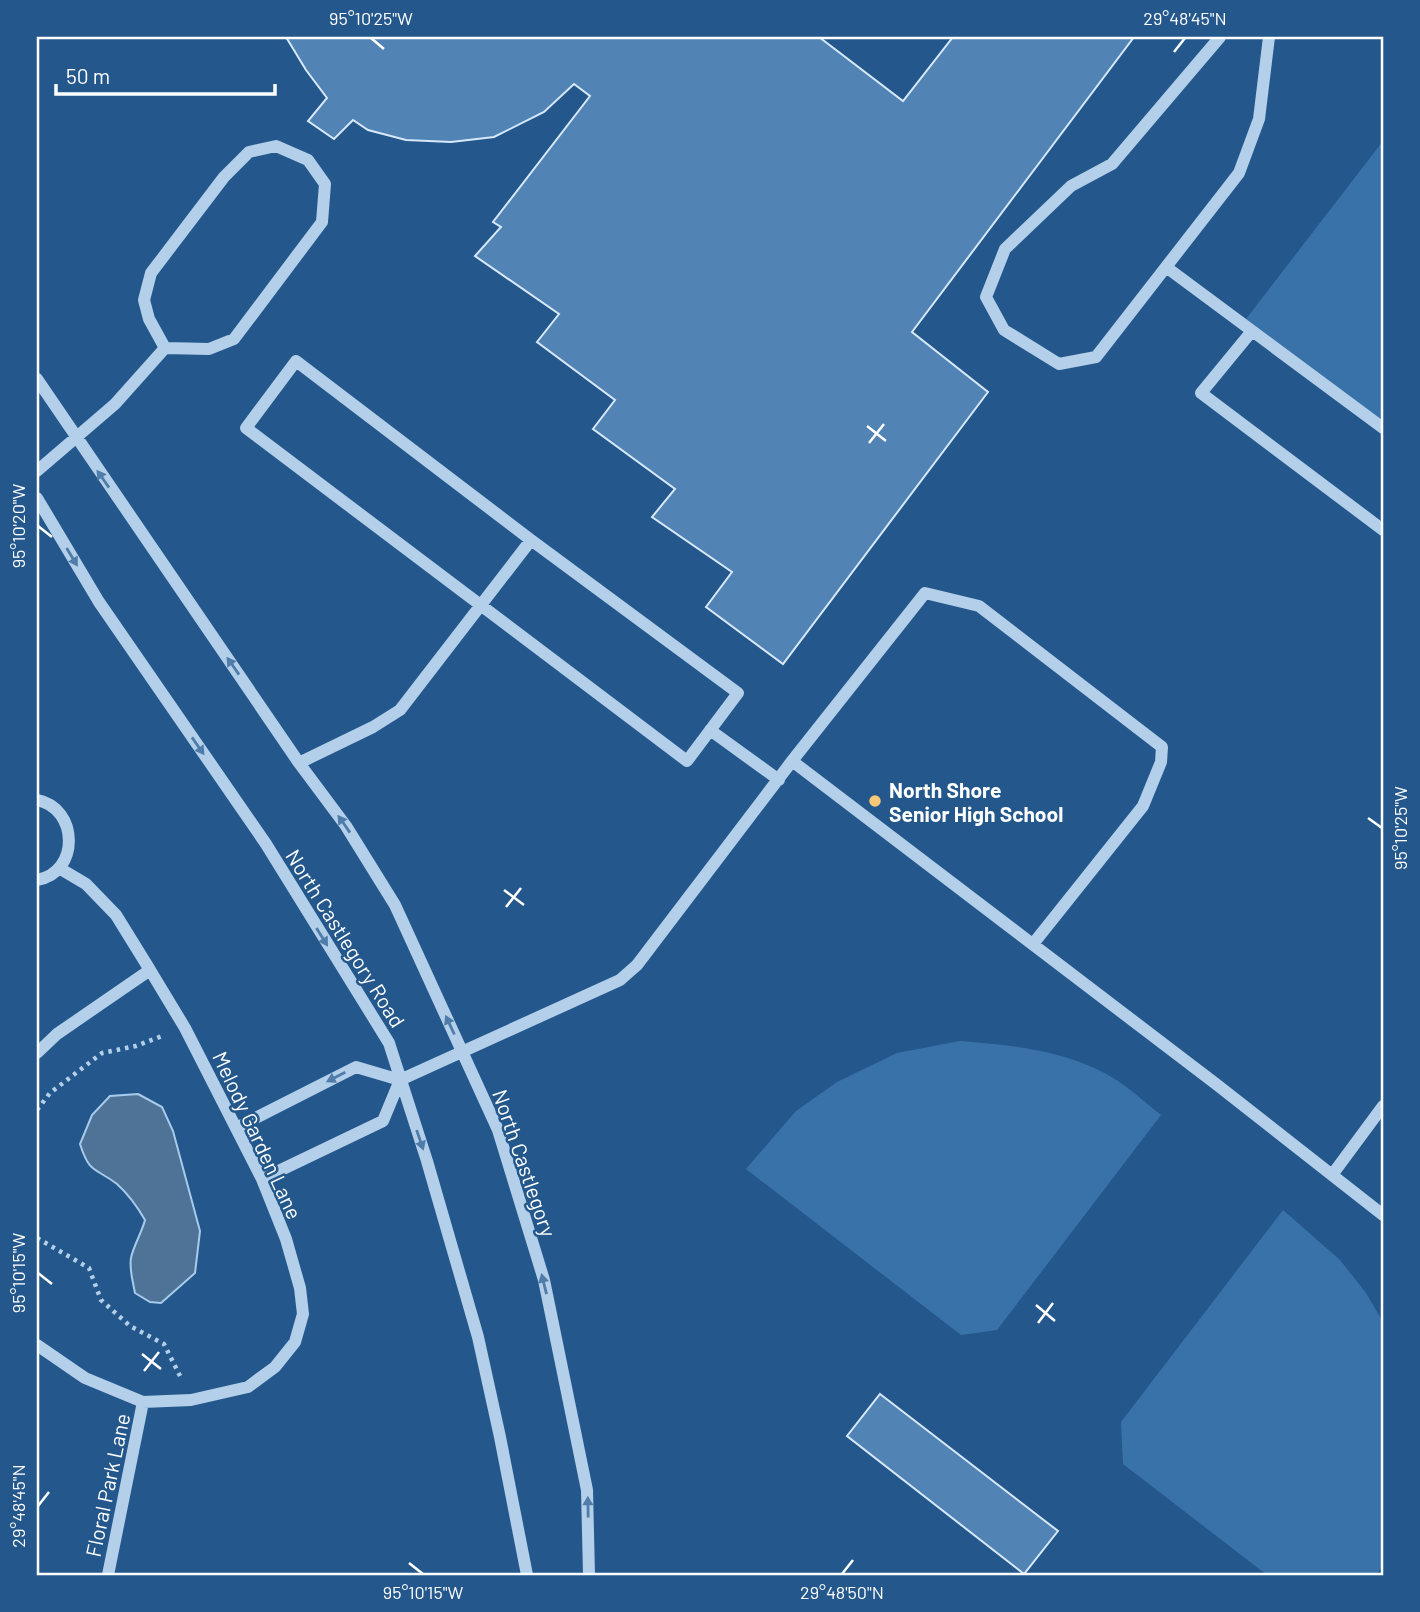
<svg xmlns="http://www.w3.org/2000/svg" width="1420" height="1612" viewBox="0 0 1420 1612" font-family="Barlow,sans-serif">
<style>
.green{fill:#3972a9}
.water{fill:#4f7297;stroke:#a7cbeb;stroke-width:2}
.building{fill:#5183b5;stroke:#d7e8f8;stroke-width:2}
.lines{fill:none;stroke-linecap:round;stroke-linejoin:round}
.path{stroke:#b3cfea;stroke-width:4.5;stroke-dasharray:3.5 5;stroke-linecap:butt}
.minor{stroke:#b3cfea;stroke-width:12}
.oneway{fill:#4f7ca8}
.ticks{fill:none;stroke:#fff;stroke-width:2.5}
.poi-dot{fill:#f5c977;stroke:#24588c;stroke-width:2.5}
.labels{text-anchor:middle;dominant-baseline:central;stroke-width:5;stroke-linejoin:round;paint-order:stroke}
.poi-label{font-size:21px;font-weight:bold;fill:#fff;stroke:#24588c;text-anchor:start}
.street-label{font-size:21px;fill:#fff;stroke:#24588c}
.neatline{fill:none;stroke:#fff;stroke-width:2.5}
.ticks-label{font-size:18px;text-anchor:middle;fill:#fff}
</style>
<rect width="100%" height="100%" fill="#24588c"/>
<path class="green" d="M1383 141V426L1246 319Z
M960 1041C1013 1045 1072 1051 1118 1081 1133 1091 1147 1104 1161 1115L997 1330 961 1335 746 1169 796 1111 837 1082 897 1053Z
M1283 1210 1340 1260 1366 1293 1383 1322V1563L1377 1575H1267L1123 1464 1121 1422Z"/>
<path class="water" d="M138 1094 162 1107 173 1131 200 1231 195 1273 161 1303 150 1302 135 1293C133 1282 129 1269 131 1258 133 1247 142 1232 145 1220 137 1206 128 1194 117 1184 95 1167 90 1175 80 1144L92 1115 110 1096Z"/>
<path class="building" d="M286 37H819L903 101 953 37H1134L912 332 988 392 783 664 706 607 732 572 652 517 675 489 593 429 615 400 537 342 559 314 475 256 501 227 493 222 590 96 574 84 544 112 494 137 451 142 406 140 368 130 353 120 334 139 308 121 327 98 306 70Z
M880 1394 1058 1531 1024 1574 847 1436Z"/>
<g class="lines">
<path class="path" d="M37 1110 50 1093 102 1053 136 1046 165 1035
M37 1238 89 1268 101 1300 130 1326 164 1344 182 1380"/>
<path class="minor" d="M1220 37 1112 164 1071 186 1005 249 986 297 1004 330 1059 364 1096 357 1239 173 1259 119 1269 37
M276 146 308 160 325 184 322 222 234 339 209 349 165 348 149 319 144 300 151 273 224 177 249 152Z
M1166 267 1383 428
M1252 331 1201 393 1383 530
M296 361 531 540 738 693 687 761 246 428Z
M37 379 299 763 346 826 395 905 498 1130 544 1280 587 1490 589 1575
M37 471 115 404 165 348
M37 498 99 602 266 844 389 1043 427 1161 478 1337 500 1437 527 1575
M710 730 779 780
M792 761 1216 1084 1383 1215
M299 763 373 727 400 710 531 540
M37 800C79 808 80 873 37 880
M59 868 86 884 116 915 150 970
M37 1053 57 1034 150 970 185 1028 262 1179 286 1239 300 1288 303 1314 295 1342 275 1367 248 1387 191 1400 143 1402 85 1378 37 1345
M236 1128 356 1067 400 1080 620 980 637 965 792 761 925 593 979 606 1162 747 1161 762 1143 806 1033 944
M1332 1175 1383 1106
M262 1179 383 1121 400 1080
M108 1575 143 1402"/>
</g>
<defs><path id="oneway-solid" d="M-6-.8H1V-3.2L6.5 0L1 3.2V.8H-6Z" transform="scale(1.75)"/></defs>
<g class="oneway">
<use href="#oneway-solid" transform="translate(103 479) rotate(-125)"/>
<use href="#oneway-solid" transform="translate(72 557) rotate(59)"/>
<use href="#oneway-solid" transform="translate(233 666) rotate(-125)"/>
<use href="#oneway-solid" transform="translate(198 746) rotate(55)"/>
<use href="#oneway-solid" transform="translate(344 824) rotate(-125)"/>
<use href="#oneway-solid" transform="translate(322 937) rotate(58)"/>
<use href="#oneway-solid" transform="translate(450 1025) rotate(-115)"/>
<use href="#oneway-solid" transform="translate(336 1077) rotate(153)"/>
<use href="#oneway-solid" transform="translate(420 1140) rotate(71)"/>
<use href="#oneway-solid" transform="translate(544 1284) rotate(-104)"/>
<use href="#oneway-solid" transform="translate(588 1507) rotate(-91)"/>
</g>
<path class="ticks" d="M371 38 384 49M1174 52 1185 38M867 426 886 441M869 443 884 424M38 526 52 537M1368 818 1382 828M504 890 524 905M506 907 521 888M38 1273 52 1284M1036 1305 1055 1321M1038 1323 1053 1303M142 1354 161 1369M144 1371 159 1352M38 1506 49 1492M409 1563 423 1574M842 1574 853 1560"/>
<circle class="poi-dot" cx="875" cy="801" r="7"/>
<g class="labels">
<g class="poi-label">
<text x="889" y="789">North Shore<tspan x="889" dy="24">Senior High School</tspan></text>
</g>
<g class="street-label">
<text transform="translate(346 938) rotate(58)">North Castlegory Road</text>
<text transform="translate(258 1135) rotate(65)">Melody Garden Lane</text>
<text transform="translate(525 1163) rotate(71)">North Castlegory</text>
<text transform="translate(107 1485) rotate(-78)">Floral Park Lane</text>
</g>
</g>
<rect width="1420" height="1612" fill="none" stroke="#24588c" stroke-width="77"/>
<path d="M56 84v10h219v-10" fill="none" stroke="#ffffff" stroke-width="3.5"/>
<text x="66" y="84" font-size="21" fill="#ffffff" stroke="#24588c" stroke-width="5" paint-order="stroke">50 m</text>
<rect x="38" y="38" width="1344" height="1536" class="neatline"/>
<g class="ticks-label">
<text x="371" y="25">95°10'25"W</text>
<text x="1185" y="25">29°48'45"N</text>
<text transform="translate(19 526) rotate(-90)" y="6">95°10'20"W</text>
<text transform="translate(1401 828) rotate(-90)" y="6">95°10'25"W</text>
<text transform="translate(19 1273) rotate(-90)" y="6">95°10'15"W</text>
<text transform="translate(19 1506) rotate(-90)" y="6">29°48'45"N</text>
<text x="423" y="1599">95°10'15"W</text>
<text x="842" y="1599">29°48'50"N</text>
</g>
</svg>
